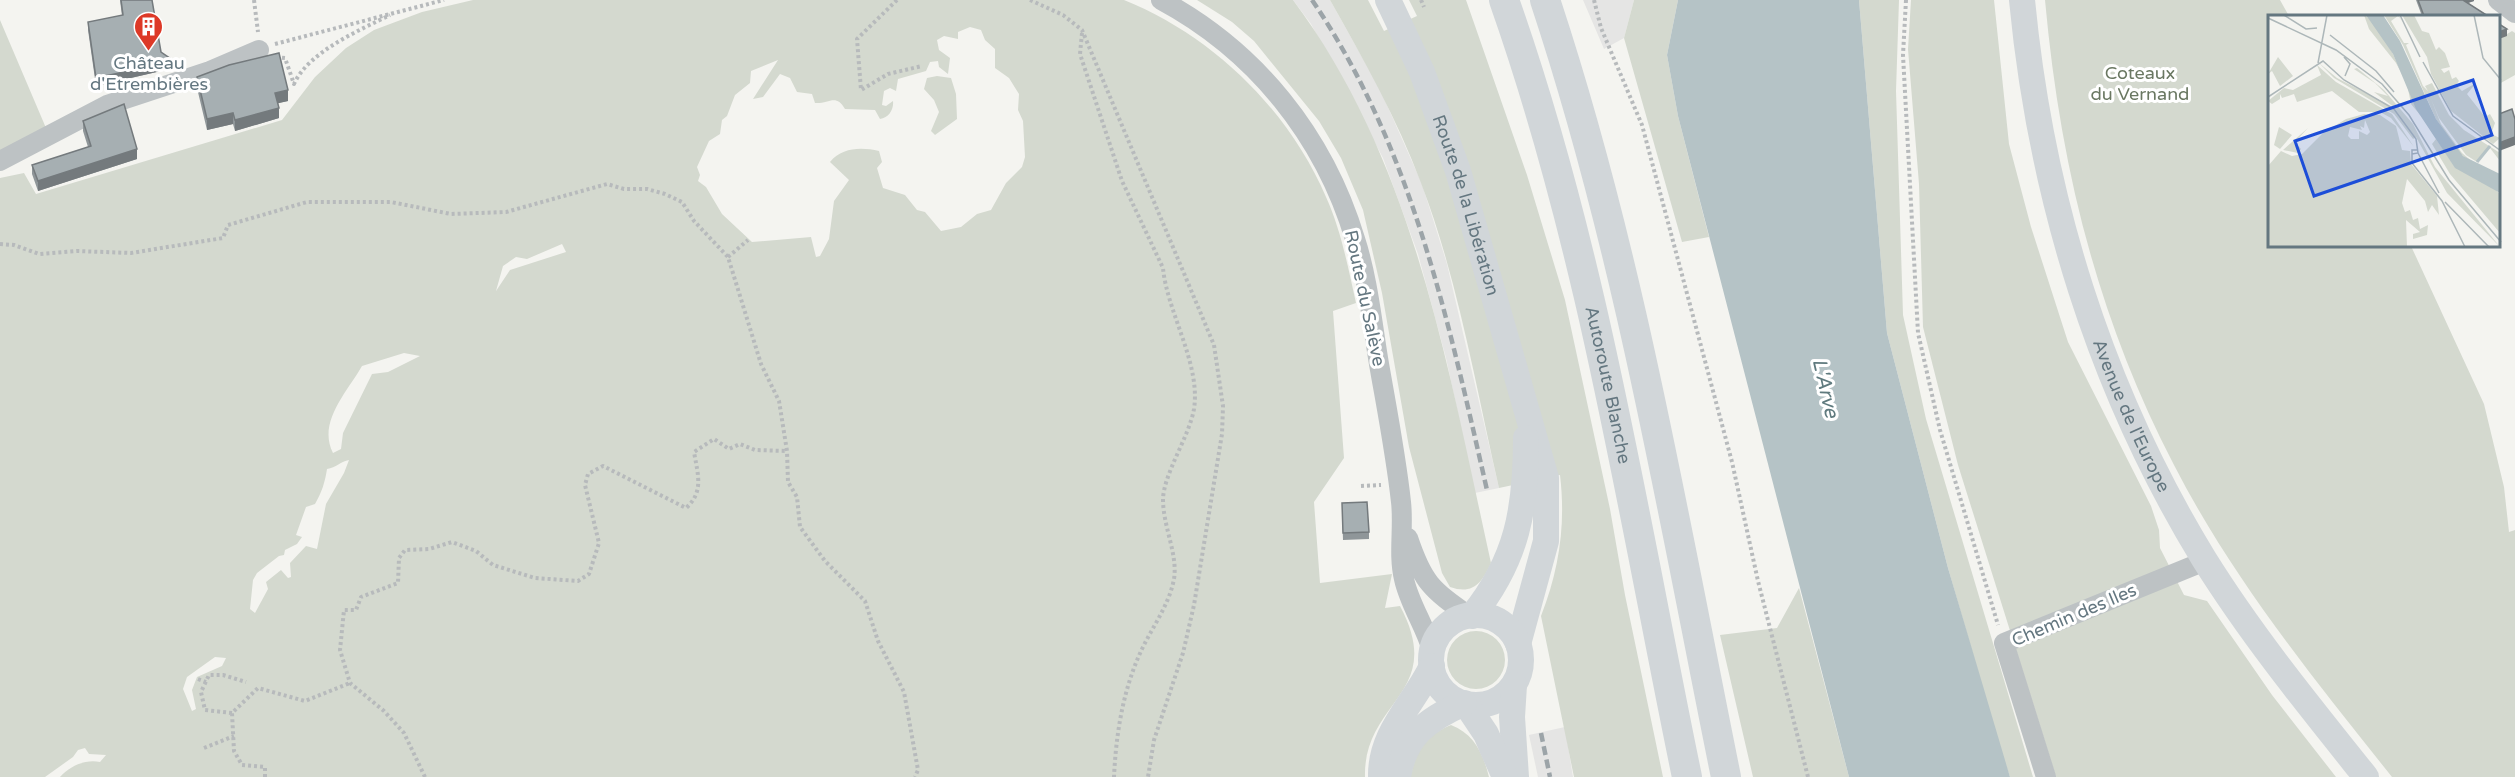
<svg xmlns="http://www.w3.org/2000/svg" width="2515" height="777" viewBox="0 0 2515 777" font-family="'Varela Round',sans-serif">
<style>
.built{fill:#e5e5e4}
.green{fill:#d4d9cf;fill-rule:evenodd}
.water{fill:#b5c3c6}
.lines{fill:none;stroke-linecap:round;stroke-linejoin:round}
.path{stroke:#b7babc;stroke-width:4;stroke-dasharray:3 3;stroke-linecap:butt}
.minor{stroke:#bdc2c4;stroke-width:20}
.major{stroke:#d1d6d9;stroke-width:26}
.highway{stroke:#d1d6d9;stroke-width:30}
.rail{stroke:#9ca4a8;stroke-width:4.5;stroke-dasharray:9 4.5;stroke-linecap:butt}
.wall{fill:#8f9699}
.shaded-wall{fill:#747a7d}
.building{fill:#a6afb2;stroke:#747a7d;stroke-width:1.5}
.labels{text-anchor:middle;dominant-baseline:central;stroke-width:6;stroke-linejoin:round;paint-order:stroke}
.poi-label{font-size:18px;fill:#647780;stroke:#fff}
.park-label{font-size:18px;fill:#6a7862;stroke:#fff}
.street-label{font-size:18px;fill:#647780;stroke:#fff}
.water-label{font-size:20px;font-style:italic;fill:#5f7a7e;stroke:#fff}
.inset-river{fill:none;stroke:#b5c3c6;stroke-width:3}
.inset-road{fill:none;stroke:#adb7b9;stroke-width:1.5}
.view{fill:#1d4ed8;fill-opacity:0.15;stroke:#1d4ed8;stroke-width:3}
.inset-edge{fill:none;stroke:#647780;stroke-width:3}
</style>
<rect width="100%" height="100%" fill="#f4f4f0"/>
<path class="built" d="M1293 0H1330L1379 87 1422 184 1447 264 1499 488 1475 493 1446 358 1418 254 1383 158 1311 24Z
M1583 0H1634L1624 38 1604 49Z
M1565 727 1573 777H1538L1529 735Z"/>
<path class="green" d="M473 0H1124C1213 36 1288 109 1326 197 1341 230 1348 267 1356 303L1333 311 1344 458 1314 502 1320 583 1392 574 1385 608 1400 606C1447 694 1363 700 1365 777H60C70 766 85 759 100 762L106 755 89 754 85 748 78 750 73 757 45 777H0V178L24 173 36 194 282 120 315 77 346 48 374 30 422 12ZM970 27 981 30 985 40 995 49V68L1009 78 1019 94 1018 110 1023 121 1025 157 1022 167 1006 183 991 210 977 214 961 227 941 231 925 212 917 210 905 195 883 188 877 168 882 162 879 151C862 147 842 147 830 162L849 180 834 201 829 239 820 256 816 257 811 237 752 242 722 214 706 187 698 181 700 175 697 167 709 141 720 134 722 120 727 116 735 95 750 83 751 71 778 60 753 99 763 97 780 74 790 78 797 92 812 94 815 103C829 104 836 93 845 109L875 110 880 119C889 118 894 109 893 101L886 106 882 105 884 91 890 88 896 91 898 79 926 71 930 62 938 61 939 67 948 74 950 58 939 50 937 40 944 36 958 39V32ZM562 244 566 252 510 270 496 291 503 266 516 257 527 259ZM404 353 420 356 388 372 372 374 343 433 341 449 333 453C317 422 348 391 362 366ZM349 460 344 473 326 504 317 549 306 546 290 563 291 577 288 578 281 570 266 582 268 589 255 613 250 609 253 580 257 573 279 556 284 555 285 550 297 544 302 537 296 535 306 507 315 504C322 492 325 482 327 469 336 468 341 461 349 460ZM215 657 226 658 222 666 197 677 192 690 196 709 192 711 183 689 187 677Z
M1197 0H1293C1415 163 1448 369 1491 563 1482 583 1473 595 1450 587L1442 573 1409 447 1382 293 1363 210 1341 158 1319 121 1254 41 1232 22Z
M1330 0H1368L1384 31 1417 16 1409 0H1466L1527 175 1565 300 1610 509 1625 595 1663 777H1574L1541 616C1559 570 1566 525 1560 475L1499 488C1476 388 1458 279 1421 183 1397 119 1364 60 1330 0Z
M1634 0H1678L1667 55 1678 116 1709 237 1682 242 1624 38Z
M1859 0H1899L1896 91 1903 315 1926 419 2033 777H2010L2001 751 1948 568 1887 333Z
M1911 0H1994L2009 144 2031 227 2068 342 2151 506 2159 530 2160 548 2184 595 2207 601 2272 695 2336 777H2056L1958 465 1923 327 1919 184 1908 49Z
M2045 0H2280L2289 16H2269V246H2411L2484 404 2504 487 2509 532 2515 530V777H2392C2313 678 2232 578 2174 465 2097 317 2060 165 2045 0Z
M0 20 46 128 0 153Z
M2512 31 2515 33V75L2499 84V39Z
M937 76 951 78 956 94 957 119 935 135 931 131 939 112 934 100 924 89 927 78Z
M1799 588 1849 777H1753L1720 635 1777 628Z
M1447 660a29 29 0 1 1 58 0a29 29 0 1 1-58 0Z
M1451 725C1474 734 1483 753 1489 777H1410C1418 748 1423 737 1451 725Z"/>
<path class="water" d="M1678 0H1859L1887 333 1948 568 2010 777H1849L1678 116 1667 55Z"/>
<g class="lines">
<path class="path" d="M254 0 258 32
M897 0 857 39 861 90 888 74 922 66
M1030 0 1063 15 1082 30 1214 345 1223 406 1222 434 1194 605 1183 653 1154 740 1148 777
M1421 0 1424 7
M1594 0 1601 28 1642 125 1732 462 1758 581 1808 777
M1906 0 1903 55 1918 333 1940 430 1998 625
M1082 33 1080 54 1122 181 1163 268C1167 312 1201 364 1194 409 1189 437 1164 473 1163 499 1163 527 1178 554 1174 579 1169 605 1153 626 1142 649 1123 689 1116 734 1114 777
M275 44 444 0
M276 57 285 58 294 84C308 52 360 30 390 15
M0 244 14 245 39 254 77 251 131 253 223 238 228 225 307 202H391L451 214 506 212 607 184 624 189H647L665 194 682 202 694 221 728 257 761 364 779 401 787 451 788 482 797 497 800 527 825 561 865 601 878 641 904 692 918 770 915 777
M728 257 748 240
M1361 486 1381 485
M198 679 206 682
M232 713 205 710 201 692 209 675H223L246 682
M204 748 234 736
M265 777V767L242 765 234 751 232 713 258 688 305 701 350 683
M425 777 404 733 384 711 350 683 340 650 344 610H356L361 597 398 583 399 558 405 550 429 549 452 542 476 551 493 565 535 578 578 581 589 574 599 543 585 485 588 474 603 466 686 508C704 492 698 475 694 452L714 439 729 449 740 444 755 450 787 451"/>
<path class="minor" d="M1161 0C1256 51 1324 136 1355 239 1368 279 1372 322 1379 364 1387 410 1396 456 1401 502 1404 527 1398 554 1404 579 1409 603 1425 626 1432 650
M2498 0 2515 13
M0 161 107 105 210 71 259 50
M1408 538C1423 583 1431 589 1469 616
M2046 777 2004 643 2205 561"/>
<g class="major">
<path id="s1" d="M1388 0 1422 72 1458 171 1546 478V541L1518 644"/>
<path id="s2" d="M2022 0C2041 198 2100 389 2204 559 2252 636 2310 707 2366 777"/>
<circle cx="1476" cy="660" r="45"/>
<path d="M1472 616C1518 559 1526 508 1526 438"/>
<path d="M1514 685 1512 717 1516 777"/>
<path d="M1466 704 1486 734 1505 777"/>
<path d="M1381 777C1380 732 1414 704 1432 666"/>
<path d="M1398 777C1404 736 1428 719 1464 703"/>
</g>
<g class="highway">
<path id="s3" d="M1504 0C1593 252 1633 516 1687 777"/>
<path d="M1545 0C1629 253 1673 516 1726 777"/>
</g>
<path class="rail" d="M1312 0C1412 147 1448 320 1487 490
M1541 733 1550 777"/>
</g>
<path class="wall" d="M120 0H152L161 52 174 68 96 86 88 30V22L122 16Z
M2416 0H2474V1L2468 3 2488 16H2422Z
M197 77 288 101 278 103 279 118 235 131 233 124 207 130 197 88Z
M83 121 137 159 38 191 32 174V165L88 147 83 131Z
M1342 510 1369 532V539L1343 540Z"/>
<path class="shaded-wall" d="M2461 0H2474V1L2461 5Z
M2507 29V36L2499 39V32Z
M174 61V68L96 86V78Z
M288 90V101L275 104V93Z
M279 108V118L235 131V120Z
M233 113V124L207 130V119Z
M2515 137V145L2499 151V143Z
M137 149V159L38 191V181Z"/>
<path class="building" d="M121 0H152L161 52 174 61 96 78 88 22 123 15Z
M2418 0H2463L2488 16H2424Z
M2499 24 2507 29 2499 32Z
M279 53 288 90 275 93 279 108 235 120 233 113 207 119 197 77 229 65Z
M124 104 137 149 38 181 32 165 91 146 83 121Z
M2512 109 2515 119V137L2499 143V114Z
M1367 502 1369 532 1343 533 1342 503Z"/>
<defs>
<symbol id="building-pin" viewBox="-11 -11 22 30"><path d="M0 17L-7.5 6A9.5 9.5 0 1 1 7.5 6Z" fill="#dd3927" stroke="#fff"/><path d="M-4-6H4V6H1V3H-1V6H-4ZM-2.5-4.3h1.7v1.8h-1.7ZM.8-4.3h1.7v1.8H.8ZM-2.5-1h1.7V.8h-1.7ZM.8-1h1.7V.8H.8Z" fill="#fff"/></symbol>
</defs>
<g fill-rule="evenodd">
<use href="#building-pin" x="132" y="10" width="33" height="45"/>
</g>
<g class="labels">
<g class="poi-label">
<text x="149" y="63">Château<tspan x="149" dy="21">d'Etrembières</tspan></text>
</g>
<g class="park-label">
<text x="2140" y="73">Coteaux<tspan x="2140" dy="21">du Vernand</tspan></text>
</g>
<g class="street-label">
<text stroke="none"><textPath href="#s1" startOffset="220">Route de la Libération</textPath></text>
<text transform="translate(1365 298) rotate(78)">Route du Salève</text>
<text stroke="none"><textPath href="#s3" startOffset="399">Autoroute Blanche</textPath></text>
<text stroke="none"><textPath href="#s2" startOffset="432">Avenue de l'Europe</textPath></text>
<text transform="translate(2074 615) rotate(-23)">Chemin des Iles</text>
</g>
<g class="water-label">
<text transform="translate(1825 388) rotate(77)">L'Arve</text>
</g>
</g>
<g transform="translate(2268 15)">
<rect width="232" height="232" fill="#f4f4f0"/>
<path d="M96 0 106 6 125 39 153 101 143 89 139 69 128 48 101 14ZM116 0H130L134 6 130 1 123 6 136 28H141L138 30 155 71 160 76 157 71 164 68 181 100 196 115 232 138V146L222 133 209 147 198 140 171 103 163 84 173 109 194 138 207 149 195 141 186 131 168 104 135 30ZM134 0H146L154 16 161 18 168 35 171 32 177 38 182 52 173 54 176 58 181 55 184 64 188 62 191 66 188 70 194 76 208 68 199 79 217 102 222 99 227 108 223 119 232 123 225 129 183 96 163 59 159 42ZM10 42 25 61 12 71 4 56 0 59ZM51 48 69 63 127 93 106 77 120 81 107 68 86 54 89 53 116 75 145 109 167 152 232 232 179 178 148 122 145 124 126 99 66 63ZM49 50 68 67 124 99 146 132 123 103 112 97H91L64 76 29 87 26 79 14 83 12 79V84L4 89 0 86 16 73 25 75 53 60ZM96 99 112 100 128 111 134 135 142 136 143 149 169 181 171 200 164 190 160 197 157 186 139 164 134 188 137 197 142 195 145 205 150 203 152 214 160 210 159 220 145 224V219L152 217 138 205 139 232H0V151L13 136 24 141 34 139 55 118 78 104ZM97 105 102 117 99 120 91 116V124H83L80 121 82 112 94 115 92 111 96 113ZM11 112 24 120 12 134 6 130ZM40 113 27 127 33 134 30 138 15 135ZM168 124 187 152 219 167 232 179V218L182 159 164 129Z" fill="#d4d9cf" fill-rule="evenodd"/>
<path d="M98 0H115L132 26 168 104 195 141 232 159V178L187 153 148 94 125 39Z" fill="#b5c3c6"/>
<path class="inset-river" d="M209 147 222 131"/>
<path class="inset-road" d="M16 0 38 14 49 13M132 0 152 42M206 0 215 43 233 65M0 3 68 35 114 69 141 100 181 165 233 227M62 20 108 56 126 77M76 42 82 49 77 61M155 47 185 101 233 136M50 48 59 0M0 82 55 46 76 65 126 94 148 124 150 138 144 139M150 135H144V148L174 186 197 232M150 138 171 178M177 187 221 232"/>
<path class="view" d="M205 65 224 120 46 181 27 126Z"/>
<rect width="232" height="232" class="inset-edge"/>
</g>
</svg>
